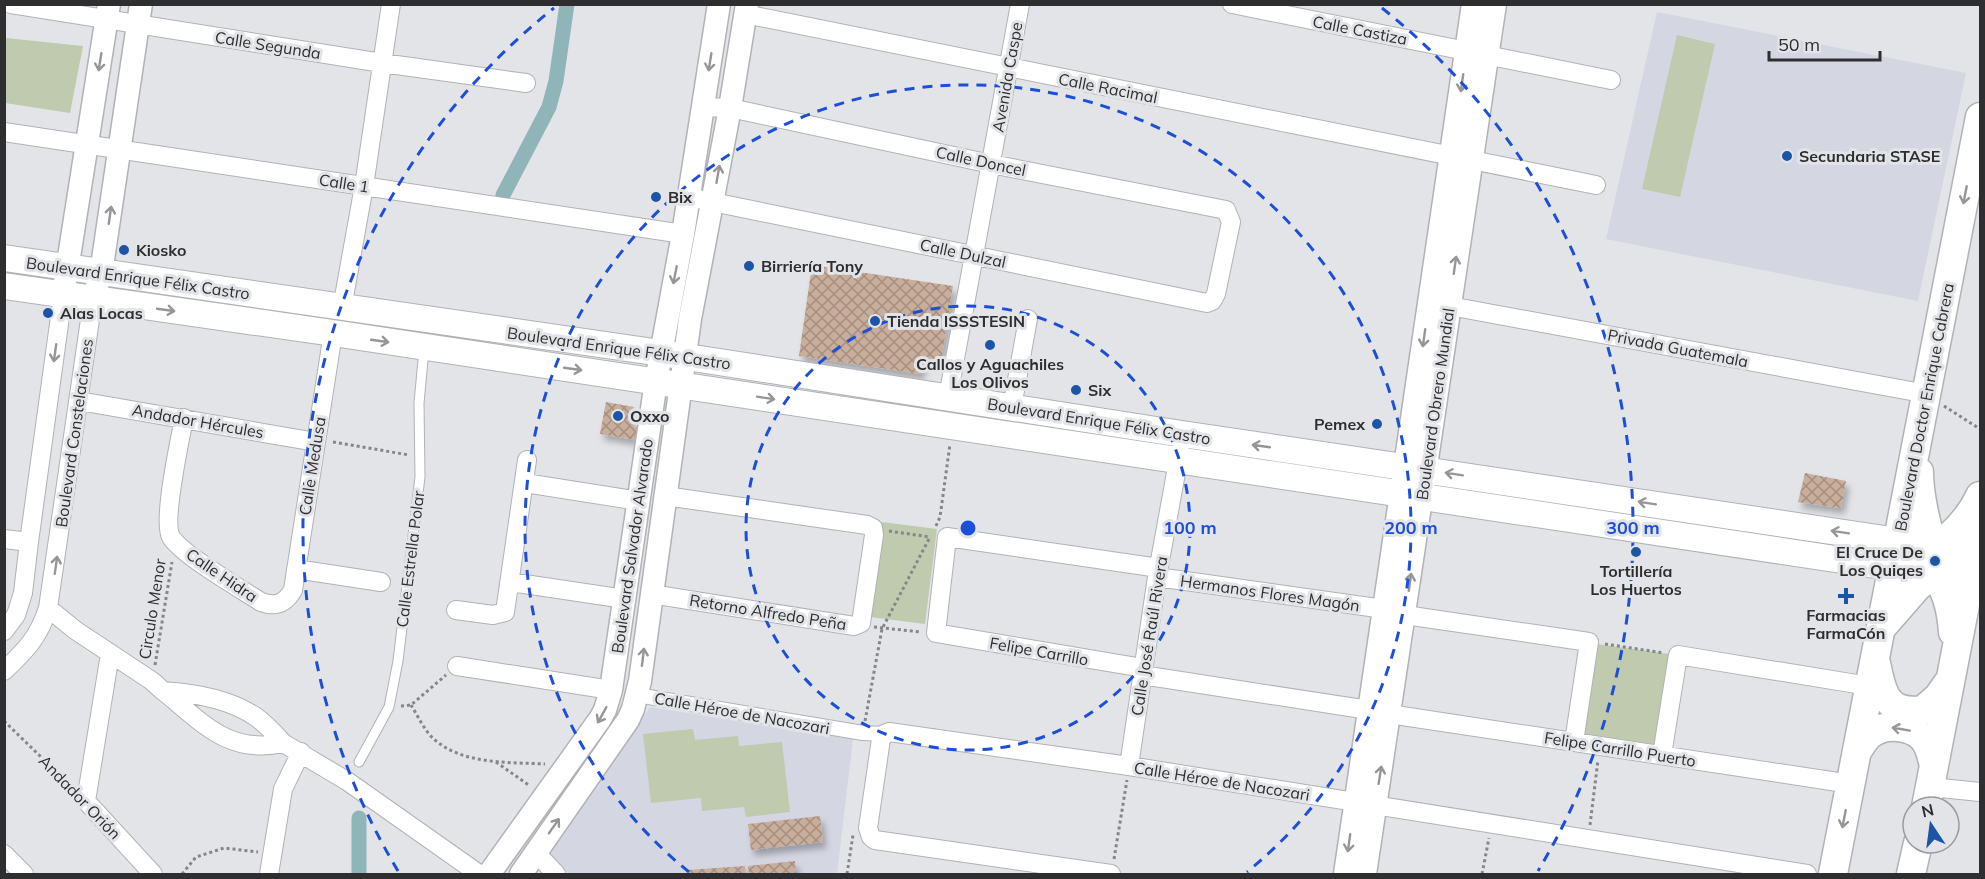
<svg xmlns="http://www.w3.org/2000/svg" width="1985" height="879" viewBox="0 0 1985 879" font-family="Mulish,sans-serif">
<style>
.built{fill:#d4d6e2}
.green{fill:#c0caaf}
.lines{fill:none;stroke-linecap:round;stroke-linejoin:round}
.canal{stroke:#8fb5b9;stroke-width:15}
.building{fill:url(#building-cross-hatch);filter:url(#shadow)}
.service-casing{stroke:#b1b2b6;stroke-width:11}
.pedestrian-casing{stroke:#b1b2b6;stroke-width:16}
.minor-casing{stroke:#b1b2b6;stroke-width:20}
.tertiary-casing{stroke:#b1b2b6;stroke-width:25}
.secondary-casing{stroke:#b1b2b6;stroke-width:28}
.primary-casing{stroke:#b1b2b6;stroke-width:31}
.path{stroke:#868689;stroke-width:3;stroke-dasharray:3 3;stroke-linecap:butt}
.service{stroke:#fff;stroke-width:9}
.pedestrian{stroke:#fff;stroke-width:14}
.minor{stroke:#fff;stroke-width:18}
.tertiary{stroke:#fff;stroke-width:22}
.secondary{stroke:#fff;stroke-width:26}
.primary{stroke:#fff;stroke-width:28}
.oneway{stroke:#969698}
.ring{fill:none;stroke:#1d4ed8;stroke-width:3;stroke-dasharray:10 8}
.poi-dot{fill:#1c55a6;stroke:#e3e4e8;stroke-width:2}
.labels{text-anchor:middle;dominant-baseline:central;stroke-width:6;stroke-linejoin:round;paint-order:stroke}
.street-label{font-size:16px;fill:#2e2e30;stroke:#e3e4e8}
.poi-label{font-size:16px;font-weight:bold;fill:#2e2e30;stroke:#e3e4e8;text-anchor:start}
.centre{fill:#1d4ed8;stroke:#e3e4e8;stroke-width:3}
.ring-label{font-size:18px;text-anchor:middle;font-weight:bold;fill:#1d4ed8;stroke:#e3e4e8;stroke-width:6;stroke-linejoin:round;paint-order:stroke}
</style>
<defs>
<pattern id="building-cross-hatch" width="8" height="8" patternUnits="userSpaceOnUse" patternTransform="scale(1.5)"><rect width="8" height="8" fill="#caae9c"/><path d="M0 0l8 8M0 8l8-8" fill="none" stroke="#a48e80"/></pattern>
<filter id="shadow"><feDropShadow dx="3.5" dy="6" stdDeviation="3" flood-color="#0004"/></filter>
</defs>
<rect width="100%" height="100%" fill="#e3e4e8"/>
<path class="built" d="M1657 12 1966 73 1918 301 1606 239Z
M650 707 853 739 837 874H569L547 856Z"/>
<path class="green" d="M1677 35 1715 44 1680 197 1642 189Z
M6 38 83 46 70 113 5 103 4 51Z
M882 522 937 529 925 624 870 617Z
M1596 644 1669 654 1654 746 1583 736Z
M693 729 695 740 738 736 739 746 782 742 790 812 746 817 744 807 702 811 701 798 651 803 643 734Z"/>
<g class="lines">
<path class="canal" d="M503 195 549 107 556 81 567 4
M359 874V818"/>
</g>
<path class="building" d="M812 265 953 286 941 361 924 356 921 374 799 356Z
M606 402 634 407 631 426 644 428 642 441 600 434Z
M1805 473 1846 481 1841 508 1798 502Z
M820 816 823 842 751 850 748 824Z
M795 861 796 874H749L748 866Z
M745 866 746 874H689L688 870Z"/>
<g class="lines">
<defs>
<path id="service" d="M359 762 389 707 398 661 420 477 419 403 424 349"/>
<path id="pedestrian" d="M637 695 863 733 884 734"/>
<path id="minor" d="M11 4 382 63 526 83
M1232 4 1611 80
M745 14 1596 185
M4 132 683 234
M688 197 1207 303 1212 301 1216 294 1231 222 1226 210 991 164 730 108 703 107
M1439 304 1927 394
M342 308 364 186 391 4
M948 397 1020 4
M79 401 316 442
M1012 407 1028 319
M184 418C180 440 162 521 171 537 182 555 241 589 261 602 275 607 285 604 293 590L333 333
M525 483 639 501
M4 539 29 542
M296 569 381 582
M1157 577 1384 609
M511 582 625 599
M651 594 854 626 861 623 874 535 873 528 867 525 665 496
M48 608 75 630 152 681 163 691
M456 610 493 615 505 612 527 460
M1405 615 1589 642 1574 742
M4 631 16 615 23 593 29 542 63 295
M110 654 86 801 153 874
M457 666 611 690
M1143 668 936 633 947 537 1159 568
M4 671C26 650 39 637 48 608L93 299
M1142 675 1369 710
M163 691C194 693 230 699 256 717 266 724 275 734 283 743 228 755 202 722 163 691Z
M1389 714 1851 784
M283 743 347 781 479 874
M1662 755 1678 655 1869 686
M1129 766 1157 577 1180 451
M1931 787 1980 792
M536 853 556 874
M4 854 24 874
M269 874 283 789 301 752
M1111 874 875 840 871 837 868 828 881 739 884 734 889 732 1129 766 1807 874"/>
<path id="tertiary" d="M63 295 109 4
M93 299 101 273 141 4
M489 874 600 719 605 710 611 690 656 381 683 234 719 4
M521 874 628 720 633 709 640 681 690 319 730 108 747 4
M1345 874 1473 4
M1365 874 1495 4"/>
<path id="secondary" d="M4 258 661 353 1182 434 1898 541 1936 548 1980 552
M4 286 333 333 1948 576"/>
<path id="primary" d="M1919 472C1919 490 1926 536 1938 550 1947 561 1959 570 1970 579
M1898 541C1934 567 1950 586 1953 632
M1922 556C1946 542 1968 522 1980 496
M1883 626 1917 587 1949 562
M1876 663C1882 693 1886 715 1923 710L1938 697 1950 680
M1858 750C1861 745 1865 739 1869 735 1886 721 1919 725 1928 746 1931 752 1932 759 1934 765
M1926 807 1980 527
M1833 874 1980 117
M1911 874 1918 843"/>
</defs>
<use href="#service" class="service-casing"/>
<use href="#pedestrian" class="pedestrian-casing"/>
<use href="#minor" class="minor-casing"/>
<use href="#tertiary" class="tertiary-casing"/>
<use href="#secondary" class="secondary-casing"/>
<use href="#primary" class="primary-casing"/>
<path class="path" d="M1944 406 1980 429
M333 442 409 455
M936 526 940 517 950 444
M889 531 930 537
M874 627 921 632
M1605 644 1664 653
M155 665 172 562
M411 705C418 716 425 732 435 740 464 765 510 762 545 764
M401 706 411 705 446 675
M4 721 72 787
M865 721 882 629 930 537
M496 762 530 786
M1590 825 1598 760
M1114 859 1127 780
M182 874 196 857 224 848 258 852
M847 874 853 835
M1482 874 1489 838"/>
<use href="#service" class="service"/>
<use href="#pedestrian" class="pedestrian"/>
<use href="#minor" class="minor"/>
<use href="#tertiary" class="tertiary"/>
<use href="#secondary" class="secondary"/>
<use href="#primary" class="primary"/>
</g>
<defs><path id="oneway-shaft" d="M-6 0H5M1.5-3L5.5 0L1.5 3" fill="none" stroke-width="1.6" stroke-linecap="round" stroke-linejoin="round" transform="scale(1.5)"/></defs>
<g class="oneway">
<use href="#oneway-shaft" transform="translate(100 62) rotate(99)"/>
<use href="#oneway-shaft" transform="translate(710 62) rotate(99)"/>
<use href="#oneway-shaft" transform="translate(1462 83) rotate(98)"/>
<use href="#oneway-shaft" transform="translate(718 174) rotate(-80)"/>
<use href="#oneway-shaft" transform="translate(1965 195) rotate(101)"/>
<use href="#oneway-shaft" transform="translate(110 215) rotate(-82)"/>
<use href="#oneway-shaft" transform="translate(1455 265) rotate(-82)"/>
<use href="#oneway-shaft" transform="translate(675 275) rotate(101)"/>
<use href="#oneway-shaft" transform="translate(166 310) rotate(8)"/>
<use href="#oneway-shaft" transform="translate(1424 338) rotate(98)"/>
<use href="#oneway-shaft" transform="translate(380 341) rotate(8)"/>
<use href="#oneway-shaft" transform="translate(55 353) rotate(98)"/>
<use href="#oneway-shaft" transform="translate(573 369) rotate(8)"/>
<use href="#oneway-shaft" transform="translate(766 398) rotate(9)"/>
<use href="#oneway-shaft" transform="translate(1261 446) rotate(-172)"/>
<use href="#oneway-shaft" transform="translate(1454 474) rotate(-171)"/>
<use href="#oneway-shaft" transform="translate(1647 503) rotate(-171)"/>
<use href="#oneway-shaft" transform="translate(1840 532) rotate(-171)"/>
<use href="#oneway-shaft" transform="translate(56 565) rotate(-82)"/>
<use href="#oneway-shaft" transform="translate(1410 582) rotate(-82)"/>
<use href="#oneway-shaft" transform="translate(643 657) rotate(-83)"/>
<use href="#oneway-shaft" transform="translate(602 715) rotate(119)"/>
<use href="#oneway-shaft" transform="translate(1901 729) rotate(-170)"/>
<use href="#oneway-shaft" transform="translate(1380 775) rotate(-81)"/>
<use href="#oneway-shaft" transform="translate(1844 819) rotate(101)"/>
<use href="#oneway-shaft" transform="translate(554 826) rotate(-55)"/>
<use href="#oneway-shaft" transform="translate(1349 843) rotate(98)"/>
</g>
<g class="ring">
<circle cx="968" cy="528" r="222"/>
<path d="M689 872A443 443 0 1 1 1247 872"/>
<path d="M398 871A665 665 0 0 1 554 8M1382 8A665 665 0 0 1 1538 871"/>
</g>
<g class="poi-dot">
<circle cx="1787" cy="156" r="6"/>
<circle cx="656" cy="197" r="6"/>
<circle cx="124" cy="250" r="6"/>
<circle cx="749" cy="266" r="6"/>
<circle cx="48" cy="313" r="6"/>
<circle cx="875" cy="321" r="6"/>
<circle cx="990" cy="345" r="6"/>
<circle cx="1076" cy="390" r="6"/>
<circle cx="618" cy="416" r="6"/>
<circle cx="1377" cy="424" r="6"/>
<circle cx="1636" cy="552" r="6"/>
<circle cx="1935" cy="561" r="6"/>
<path d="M1843 587h6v6h6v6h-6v6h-6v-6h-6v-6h6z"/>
</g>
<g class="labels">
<g class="street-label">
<text transform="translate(1360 30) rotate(11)">Calle Castiza</text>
<text transform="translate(268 45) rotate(9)">Calle Segunda</text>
<text transform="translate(1007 77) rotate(-80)">Avenida Caspe</text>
<text transform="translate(1108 88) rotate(11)">Calle Racimal</text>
<text transform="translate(981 161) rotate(12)">Calle Doncel</text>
<text transform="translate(344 183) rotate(9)">Calle 1</text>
<text transform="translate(963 253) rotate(12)">Calle Dulzal</text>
<text transform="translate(138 278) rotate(8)">Boulevard Enrique Félix Castro</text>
<text transform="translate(619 348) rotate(8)">Boulevard Enrique Félix Castro</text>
<text transform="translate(1678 348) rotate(11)">Privada Guatemala</text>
<text transform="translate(1435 404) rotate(-82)">Boulevard Obrero Mundial</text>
<text transform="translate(1924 407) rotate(-79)">Boulevard Doctor Enrique Cabrera</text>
<text transform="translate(198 421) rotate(10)">Andador Hércules</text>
<text transform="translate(1099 421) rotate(9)">Boulevard Enrique Félix Castro</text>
<text transform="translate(74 433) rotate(-82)">Boulevard Constelaciones</text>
<text transform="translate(312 466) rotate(-81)">Calle Medusa</text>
<text transform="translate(632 546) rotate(-82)">Boulevard Salvador Alvarado</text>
<text transform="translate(410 559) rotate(-83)">Calle Estrella Polar</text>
<text transform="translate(222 575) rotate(34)">Calle Hidra</text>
<text transform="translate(1270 593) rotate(8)">Hermanos Flores Magón</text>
<text transform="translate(152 609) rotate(-81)">Circulo Menor</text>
<text transform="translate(768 612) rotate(9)">Retorno Alfredo Peña</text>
<text transform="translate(1149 636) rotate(-81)">Calle José Raúl Rivera</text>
<text transform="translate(1039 651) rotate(10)">Felipe Carrillo</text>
<text transform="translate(742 713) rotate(10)">Calle Héroe de Nacozari</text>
<text transform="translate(1620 749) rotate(9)">Felipe Carrillo Puerto</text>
<text transform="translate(1222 781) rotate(9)">Calle Héroe de Nacozari</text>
<text transform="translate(80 797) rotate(46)">Andador Orión</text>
</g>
<g class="poi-label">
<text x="1799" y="156">Secundaria STASE</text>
<text x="668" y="197">Bix</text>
<text x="136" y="250">Kiosko</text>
<text x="761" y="266">Birriería Tony</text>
<text x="60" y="313">Alas Locas</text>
<text x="887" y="321">Tienda ISSSTESIN</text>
<text x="990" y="364" text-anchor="middle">Callos y Aguachiles<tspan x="990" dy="18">Los Olivos</tspan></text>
<text x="1088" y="390">Six</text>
<text x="630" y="416">Oxxo</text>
<text x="1365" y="424" text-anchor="end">Pemex</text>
<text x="1923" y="552" text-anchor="end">El Cruce De<tspan x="1923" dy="18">Los Quiqes</tspan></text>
<text x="1636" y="571" text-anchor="middle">Tortillería<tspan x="1636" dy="18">Los Huertos</tspan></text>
<text x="1846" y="615" text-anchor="middle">Farmacias<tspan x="1846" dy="18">FarmaCón</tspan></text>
</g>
</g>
<circle cx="968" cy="528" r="9" class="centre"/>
<g class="ring-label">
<text x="1190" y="534">100 m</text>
<text x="1411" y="534">200 m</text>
<text x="1633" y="534">300 m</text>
</g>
<rect width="1985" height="879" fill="none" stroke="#2e2e30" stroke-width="12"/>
<g transform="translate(1931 825) rotate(347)"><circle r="28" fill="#e3e4e8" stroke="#9b9b9e" stroke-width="1.5"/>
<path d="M0-4.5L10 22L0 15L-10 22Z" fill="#1c55a6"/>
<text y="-9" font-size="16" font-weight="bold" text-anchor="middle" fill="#2e2e30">N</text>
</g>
<path d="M1769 51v9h111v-9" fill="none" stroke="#2e2e30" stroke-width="3"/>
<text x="1778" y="51" font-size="18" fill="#2e2e30" stroke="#e3e4e8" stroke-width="4.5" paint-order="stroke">50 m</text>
</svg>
